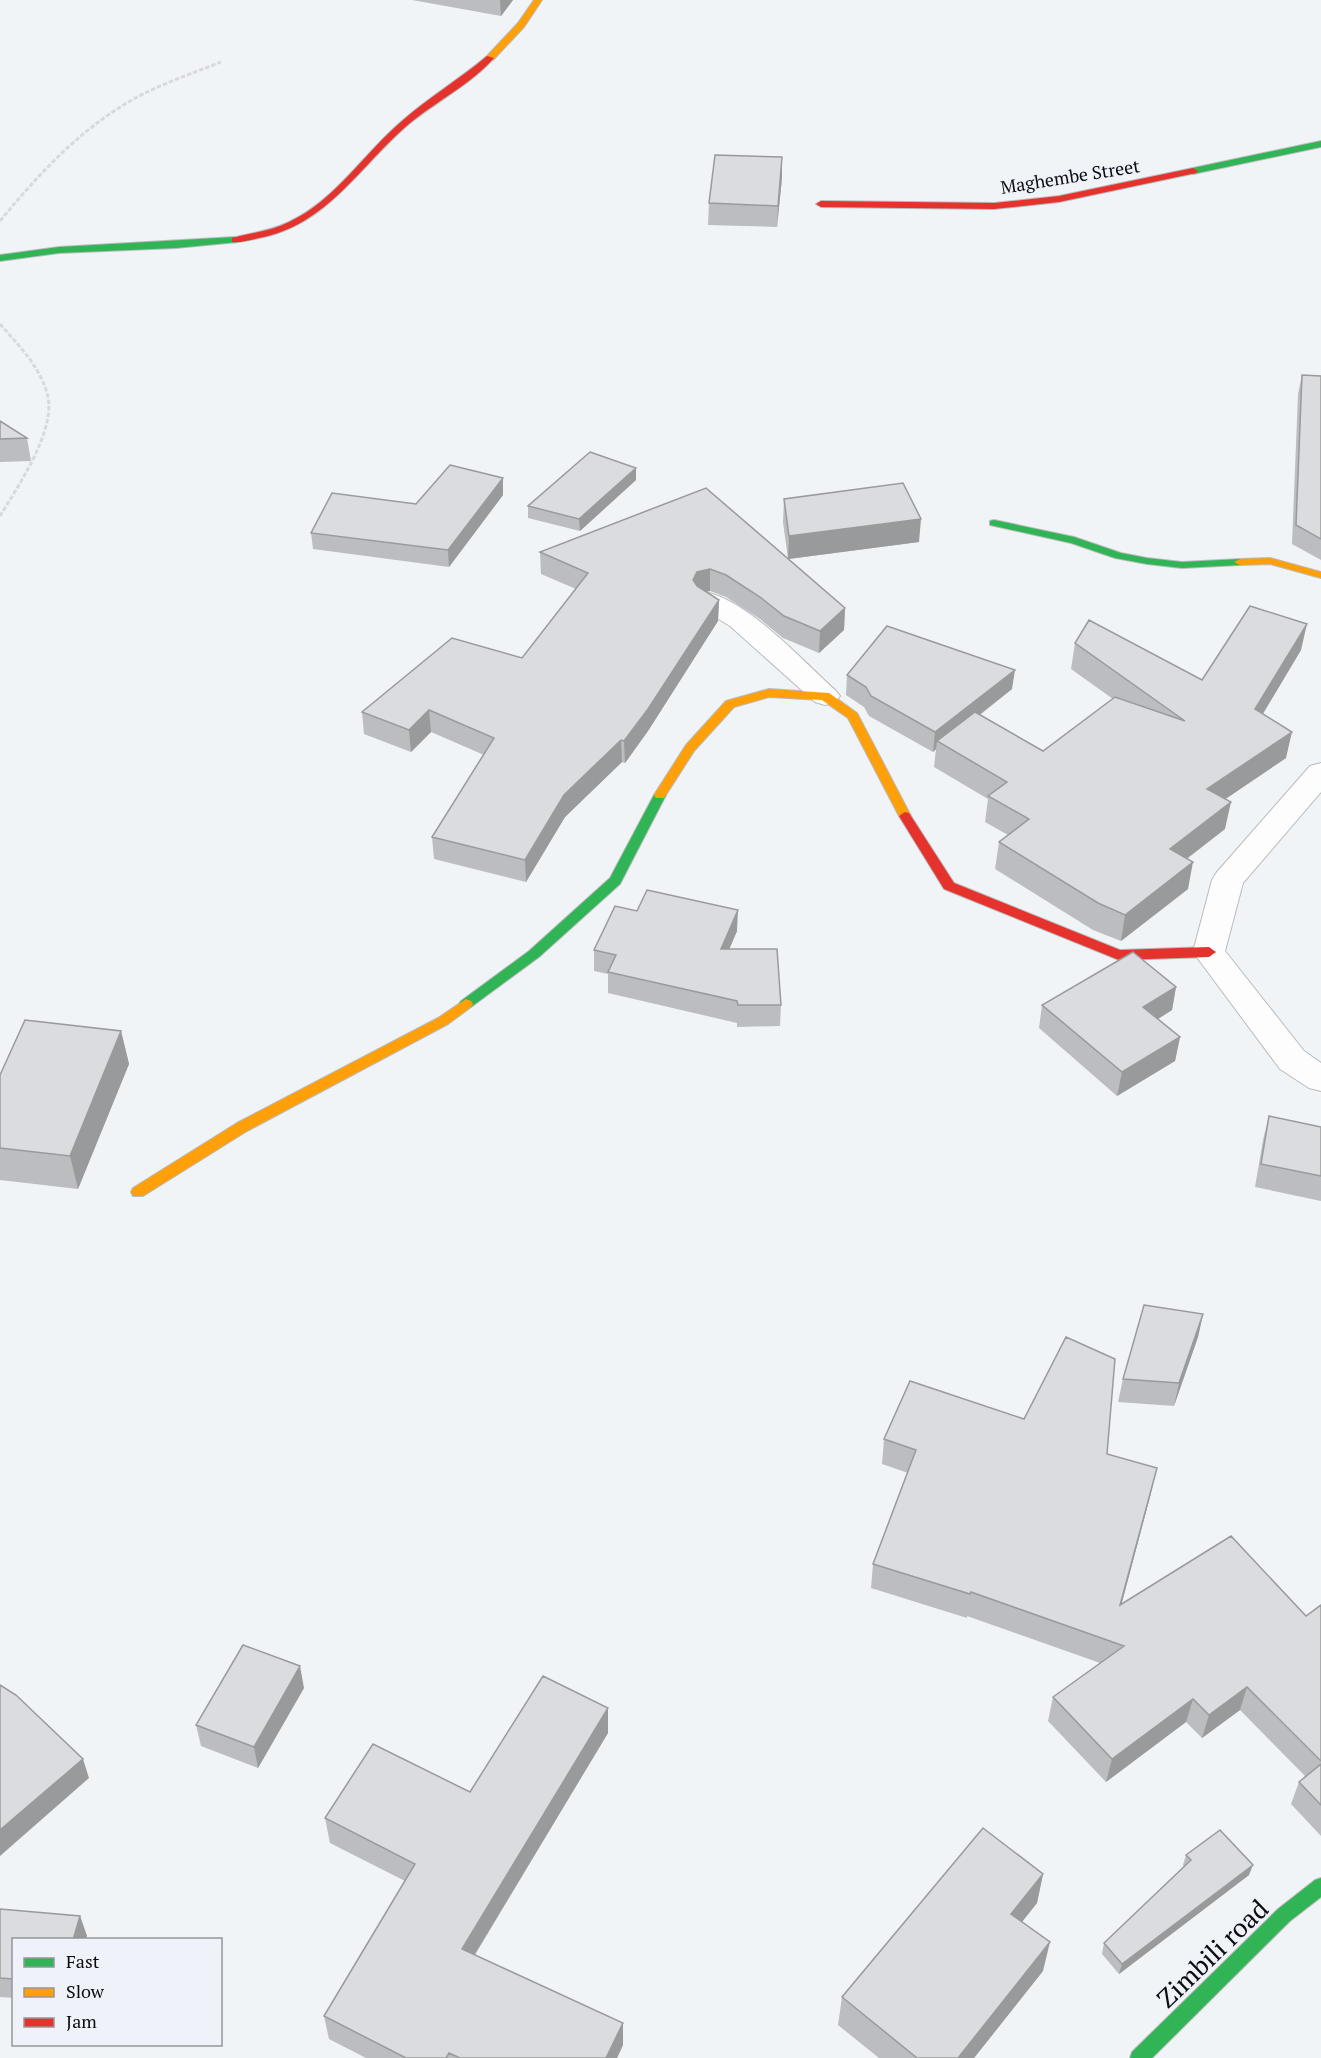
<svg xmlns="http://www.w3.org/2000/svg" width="1321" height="2058" viewBox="0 0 1321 2058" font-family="'PT Serif',serif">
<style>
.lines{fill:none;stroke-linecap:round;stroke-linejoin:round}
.street-casing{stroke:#b9bbbd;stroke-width:2}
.fast-casing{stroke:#b9bbbd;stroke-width:2}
.slow-casing{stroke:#b9bbbd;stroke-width:2}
.jam-casing{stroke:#b9bbbd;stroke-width:2}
.path{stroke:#d8d9da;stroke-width:3;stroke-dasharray:4.5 2;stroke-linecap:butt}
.street{fill:#fdfdfe;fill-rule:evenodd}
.fast{fill:#30b455;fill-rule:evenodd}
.slow{fill:#ff9f0a;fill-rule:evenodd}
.jam{fill:#e5322d;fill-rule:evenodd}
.wall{fill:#bbbdc0}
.shaded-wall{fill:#999a9c}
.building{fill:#dadcdf;stroke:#999a9c;stroke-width:1.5}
.labels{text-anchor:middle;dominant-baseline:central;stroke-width:5;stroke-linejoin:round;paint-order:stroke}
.far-street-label{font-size:18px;fill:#0b0c0e;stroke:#eff3f9}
.near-street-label{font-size:26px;fill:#0b0c0e;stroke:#eff3f9}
</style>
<rect width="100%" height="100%" fill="#f1f4f7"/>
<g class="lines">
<defs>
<path id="street" d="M709 593C750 603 803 661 835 690L840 696 835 702 825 705 815 702 730 626 699 607 695 601 699 595Z
M1321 763V792L1243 883 1225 951 1304 1051 1321 1063V1091L1309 1088 1280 1069 1193 952 1212 880 1217 872 1310 766Z"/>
<path id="fast" d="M1321 141V147L1193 174 1188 171 1193 168Z
M235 237 238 238V242L176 248 59 253 0 261V255L59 247Z
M994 520 1074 537 1121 553 1147 558 1182 562 1240 559 1246 562 1240 565 1182 568 1147 564 1115 558 1071 543 990 525V521Z
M660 791 666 795 620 884 539 957 471 1007H461L459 1004 461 1001 529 951 610 878 654 795Z
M1321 1878V1897L1290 1921 1152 2058H1130L1132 2052 1278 1909 1315 1880Z"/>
<path id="slow" d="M534 0H542L524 27 493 60H487V56L518 23Z
M1270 558 1321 572V578L1270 564 1240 565 1234 562 1240 559Z
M769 689 829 693 857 713 911 816 909 819 905 820 899 816 848 718 822 700 769 697 734 707 694 751 664 798H656L654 795 686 745 726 701Z
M466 999 471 1001 473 1004 471 1007 448 1024 247 1131 143 1196H133L131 1192 133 1188 237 1123 438 1018Z"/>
<path id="jam" d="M487 56 494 58C471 84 437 101 410 123 360 165 328 225 259 238 250 240 240 243 232 242V238C251 233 271 231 289 222 336 200 364 153 402 121 429 97 460 79 487 56Z
M1193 168 1198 171 1196 173 1059 202 994 209 821 207 816 204 821 201 994 203 1059 196Z
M905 812 909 813 954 883 1120 950 1209 947 1216 952 1209 957 1119 960 944 889 899 816Z"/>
</defs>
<use href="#street" class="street-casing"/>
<use href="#fast" class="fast-casing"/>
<use href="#slow" class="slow-casing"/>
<use href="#jam" class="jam-casing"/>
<path class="path" d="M0 221C38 175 79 130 132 100 160 84 191 74 221 62
M0 324C18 345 39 365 47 393 58 428 18 486 0 516"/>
<use href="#street" class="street"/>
<use href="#fast" class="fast"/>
<use href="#slow" class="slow"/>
<use href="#jam" class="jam"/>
</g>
<path class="wall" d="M412 0H513L501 16Z
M782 178 777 227 708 225 709 203Z
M1302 375 1321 376V560L1292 544 1298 394Z
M0 421 27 438 31 461 0 462Z
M503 478V495L449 567 313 549 311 533 416 504Z
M636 480 580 531 528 518V506Z
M784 499 919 542 789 559 845 608 844 630 819 653 783 638 760 619 726 597 710 591 706 592 719 600 718 621 648 731 625 763 622 762 565 817 526 882 434 859 432 837 484 755 431 732 411 752 364 734 362 712 522 658 576 589 541 574 540 552 788 559 783 522Z
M1075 643 1202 680 1301 650 1263 714 1286 758 1225 799V829L1187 859 1188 889 1121 941 1093 930 995 869 999 842 1008 835 985 822 988 799 934 767 936 749 933 752 869 716 864 707 846 695 847 675 1012 689 980 715 1043 751 1113 699 1071 669Z
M637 911 737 931 729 949 781 1005 780 1026 737 1027V1023L608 993V974L594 971V950Z
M1176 987 1172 1010 1158 1019 1180 1037 1175 1061 1117 1096 1039 1028 1042 1005Z
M121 1031 129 1064 78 1189 0 1180V1075Z
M1269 1116 1321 1127V1201L1255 1187 1263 1140Z
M1203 1314 1198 1337 1174 1406 1118 1402 1123 1379Z
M884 1439 1107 1454 1151 1493 1121 1605 1306 1616 1321 1605V1836L1291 1804 1299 1782 1305 1776 1240 1710 1202 1738 1186 1722 1106 1782 1048 1721 1053 1697 1100 1663 967 1616V1618L871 1588 873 1564 908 1473 882 1464Z
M304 1688 258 1768 201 1746 196 1725Z
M608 1708V1733L475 1955 623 2023V2045L617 2058H366L329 2039 324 2016 405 1881 330 1843 325 1818 470 1792Z
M1186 1855 1249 1875 1119 1974 1102 1954 1104 1943 1184 1867 1183 1865Z
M1043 1874 1037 1903 1022 1922 1043 1971 974 2058H879L838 2025 842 1997Z
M0 1909 80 1916 87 1936 14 1940V1998L0 1997Z"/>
<path class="shaded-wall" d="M500 0H513L501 16Z
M782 157V178L777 227 778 206Z
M636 468V480L580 531 579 519Z
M503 478V495L449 567 448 550Z
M921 519 919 542 788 559 789 536Z
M710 569V591L697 594 693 580 697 572Z
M719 600 718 621 648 731 625 763 624 741Z
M845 608 844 630 819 653 820 631Z
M1307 624 1301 650 1250 735 1255 709Z
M1015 670 1012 689 942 744 937 741 936 749 933 752 935 732Z
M429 710 431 732 411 752 409 730Z
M1292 732 1286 758 1202 815 1207 789Z
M621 740 622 762 565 817 526 882 525 860 564 795Z
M1231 802 1225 829 1165 875 1170 849Z
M1193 862 1188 889 1121 941 1125 915Z
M738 910 737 931 720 971 721 949Z
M1176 987 1172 1010 1139 1031 1143 1007Z
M121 1031 129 1064 78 1189 70 1156Z
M1180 1037 1175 1061 1117 1096 1122 1072Z
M1203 1314 1198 1337 1174 1406 1179 1383Z
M1157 1468 1151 1493 1115 1629 1120 1605Z
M300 1666 304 1688 258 1768 254 1747Z
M1247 1687 1240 1710 1202 1738 1209 1715Z
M1193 1699 1186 1722 1106 1782 1112 1759Z
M608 1708V1733L464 1972 462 1949Z
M83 1759 89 1778 0 1856V1830Z
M1253 1865 1249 1875 1119 1974 1122 1964Z
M1043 1874 1037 1903 1005 1943 1011 1914Z
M80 1916 87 1936 86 1940H73Z
M1050 1942 1043 1971 974 2058H958Z
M623 2023V2045L617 2058H606Z"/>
<path class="building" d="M715 155 782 157 778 206 709 203Z
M1302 375 1321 376V539L1296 525Z
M0 421 27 438 0 439Z
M590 452 636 468 579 519 528 506Z
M450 465 503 478 448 550 311 533 332 493 416 504Z
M903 483 921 519 789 536 784 499Z
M706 488 845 608 820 631 784 616 760 597 726 575 710 569 697 572 693 580 697 586 719 600 648 709 624 741 621 740 564 795 525 860 432 837 494 738 429 710 409 730 362 712 452 638 522 658 588 573 540 552Z
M1250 606 1307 624 1255 709 1292 732 1207 789 1231 802 1170 849 1193 862 1125 915 1098 903 999 842 1029 819 988 796 1007 782 937 741 975 712 1043 751 1115 697 1185 721 1075 643 1089 620 1202 680Z
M887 626 1015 670 935 732 871 696 866 687 847 675Z
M647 890 738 910 721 949H777L781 1005H738L737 1001 608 972 616 955 594 950 615 906 637 911Z
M1133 952 1176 987 1143 1007 1180 1037 1122 1072 1042 1005Z
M25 1020 121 1031 70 1156 0 1148V1075Z
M1269 1116 1321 1127V1176L1261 1164Z
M1144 1305 1203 1314 1179 1383 1123 1379Z
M1066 1337 1115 1359 1107 1454 1157 1468 1120 1605 1231 1536 1306 1616 1321 1605V1761L1247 1687 1209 1715 1193 1699 1112 1759 1053 1697 1124 1646 971 1592 970 1594 873 1564 916 1450 884 1439 910 1381 1024 1419Z
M243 1645 300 1666 254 1747 196 1725Z
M543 1676 608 1708 462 1949 623 2023 606 2058H460L449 2053 446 2058H406L324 2016 415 1864 325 1818 373 1744 470 1792Z
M0 1685 16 1695 83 1759 0 1830Z
M1321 1764V1805L1299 1782Z
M983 1828 1043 1874 1011 1914 1050 1942 958 2058H917L842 1997Z
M1220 1830 1253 1865 1122 1964 1104 1943 1191 1860 1186 1855Z
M0 1909 80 1916 73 1940H14V1979L0 1978Z"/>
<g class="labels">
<g class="far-street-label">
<text transform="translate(1070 176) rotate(-9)">Maghembe Street</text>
</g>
<g class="near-street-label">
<text transform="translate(1212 1953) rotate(-44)">Zimbili road</text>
</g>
</g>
<rect x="12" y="1938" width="210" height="108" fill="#eff3f9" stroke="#94979b" stroke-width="1.5"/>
<rect x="24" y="1958" width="30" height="9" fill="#30b455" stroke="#94979b" stroke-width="1.5"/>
<text x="66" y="1968" font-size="18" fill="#0b0c0e">Fast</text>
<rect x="24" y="1988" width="30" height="9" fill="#ff9f0a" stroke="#94979b" stroke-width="1.5"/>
<text x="66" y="1998" font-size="18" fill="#0b0c0e">Slow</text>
<rect x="24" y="2018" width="30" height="9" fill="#e5322d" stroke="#94979b" stroke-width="1.5"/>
<text x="66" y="2028" font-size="18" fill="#0b0c0e">Jam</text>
</svg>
